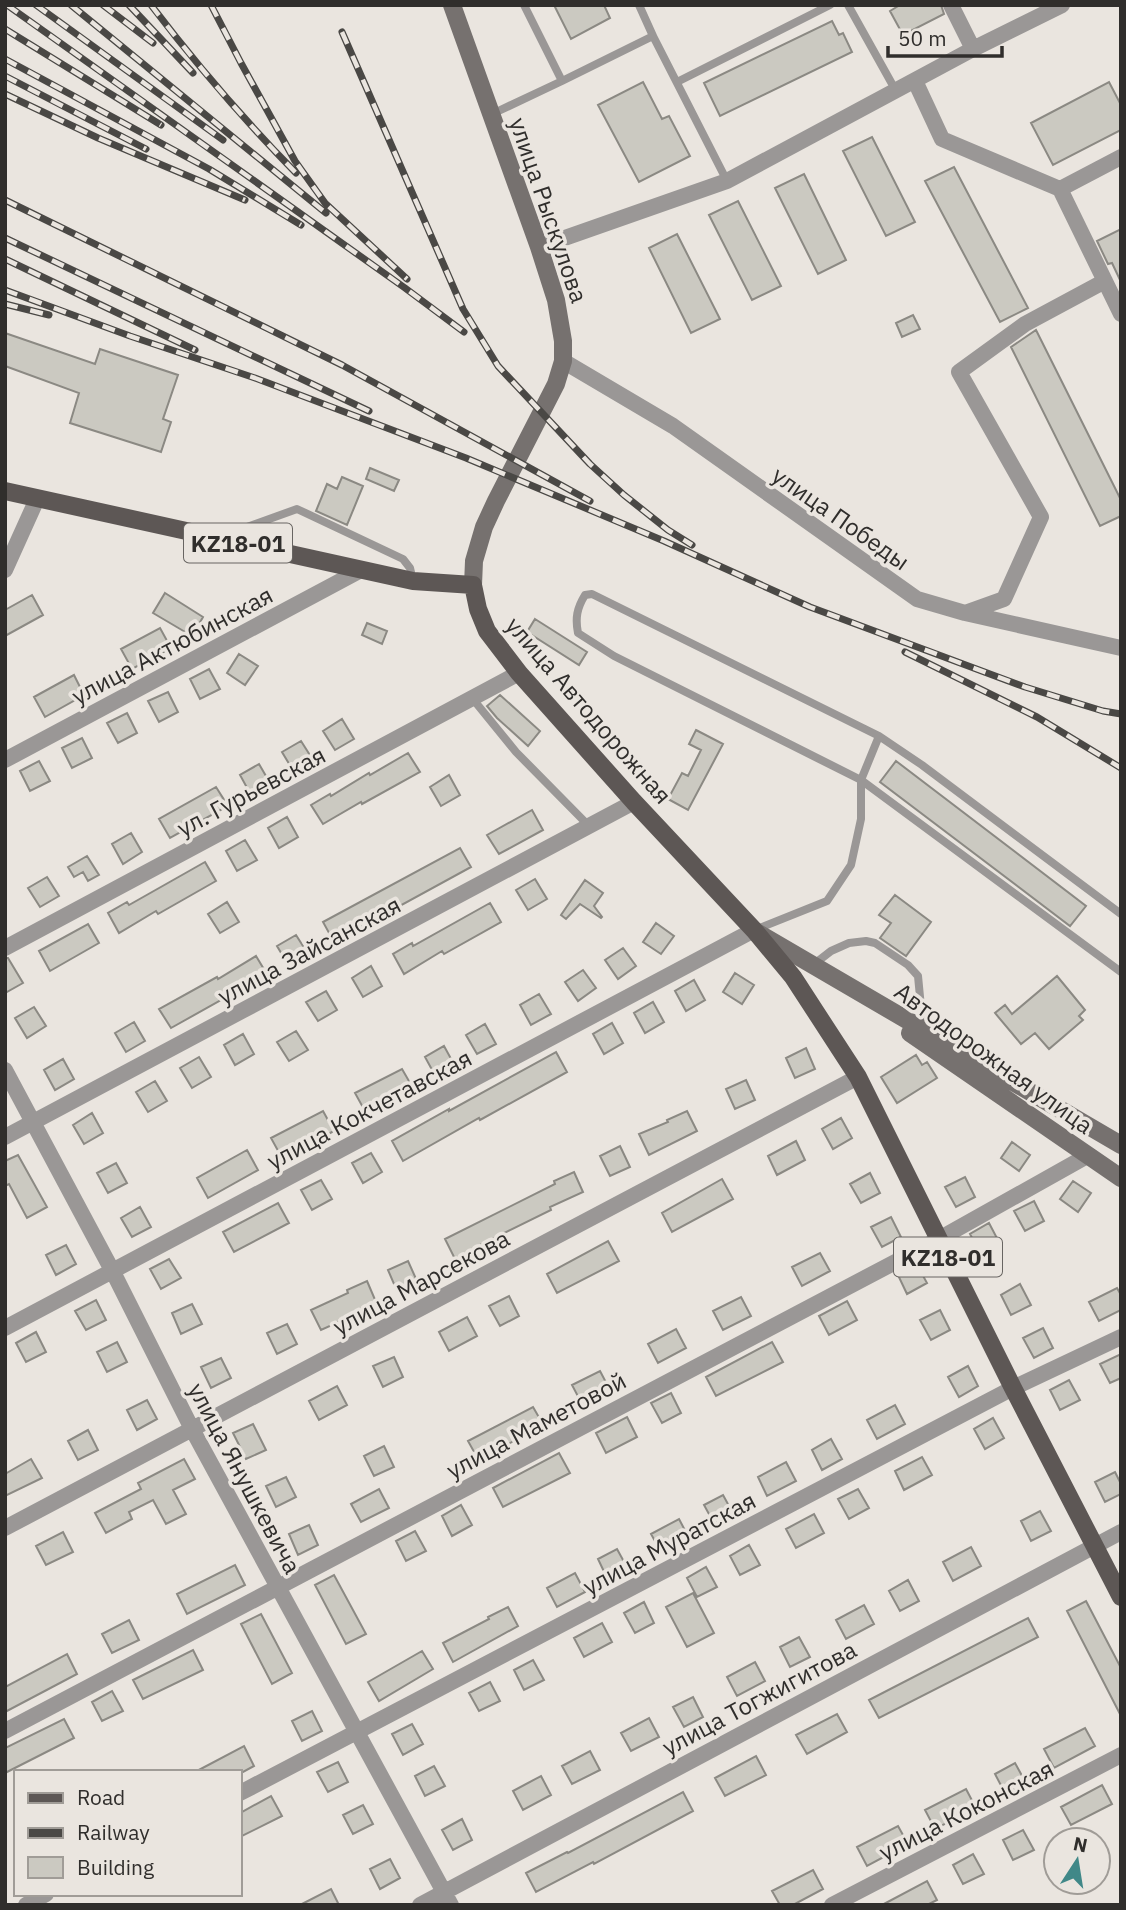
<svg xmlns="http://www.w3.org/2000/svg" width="1126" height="1910" viewBox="0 0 1126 1910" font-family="'IBM Plex Sans',sans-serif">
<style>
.building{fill:#cbc9c1;stroke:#8b8983;stroke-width:2}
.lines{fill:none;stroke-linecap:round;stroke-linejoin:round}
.lane{stroke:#9a9796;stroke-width:8}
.street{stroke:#9a9796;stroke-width:16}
.secondary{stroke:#76716f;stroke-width:18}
.primary{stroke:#5d5755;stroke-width:18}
.rail-casing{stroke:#4a4845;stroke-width:7}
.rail{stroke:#eae5df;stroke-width:4.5;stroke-dasharray:13;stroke-linecap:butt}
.labels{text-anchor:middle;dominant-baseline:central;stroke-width:7;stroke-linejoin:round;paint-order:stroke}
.shield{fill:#eae5df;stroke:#686562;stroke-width:2}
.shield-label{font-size:23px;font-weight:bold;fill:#302e2c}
.street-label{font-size:24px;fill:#302e2c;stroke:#eae5df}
</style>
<rect width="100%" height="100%" fill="#eae5df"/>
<path class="building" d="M554 5H604L610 18 571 39Z
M900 5H941L944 14 903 35 890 11Z
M832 21 839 35 843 33 852 52 720 116 704 83Z
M643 82 662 119 669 116 690 156 639 182 598 105Z
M1109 82 1121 105V130L1053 165 1031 123Z
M872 137 915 222 886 236 843 151Z
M954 167 1028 308 1000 322 925 181Z
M804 174 846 260 818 274 775 188Z
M738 201 781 286 752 300 709 215Z
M1121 229V282L1112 263 1108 264 1097 241Z
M677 234 720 319 691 333 649 248Z
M913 315 920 329 902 337 896 323Z
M1036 330 1121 500V516L1100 526 1011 347Z
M5 333 95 364 100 349 178 375 163 419 171 422 161 452 70 423 79 393 5 366Z
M370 468 399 480 394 491 366 479Z
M342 477 363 486 347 525 316 511 327 484 337 489Z
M165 593 203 617 192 636 153 613Z
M32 595 43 615 5 636V610Z
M535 619 587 652 579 665 527 632Z
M367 623 387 631 382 644 362 635Z
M160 628 171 648 132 669 121 649Z
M239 654 258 666 245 685 227 673Z
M209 669 220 689 200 699 190 679Z
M74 675 84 695 45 717 34 697Z
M168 692 178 712 159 722 148 701Z
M500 695 540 731 528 746 497 718 487 706Z
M127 713 137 733 118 743 107 723Z
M342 719 354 739 335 750 323 731Z
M696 730 723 744 688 810 668 799 682 773 688 776 701 750 689 744Z
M82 738 92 758 72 768 62 748Z
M301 741 313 760 294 772 282 752Z
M408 753 420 772 362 804 361 802 323 824 311 805 330 794 331 796 369 773 370 775Z
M39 761 50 781 30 791 20 771Z
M896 761 1086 906 1070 926 880 782Z
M259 764 270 783 251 795 240 775Z
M449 775 460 795 441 806 430 787Z
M216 787 228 806 170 838 159 819Z
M532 810 543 830 499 854 487 835Z
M287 817 298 837 279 848 268 828Z
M131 833 142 852 123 864 112 844Z
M245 840 257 860 237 871 226 851Z
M460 848 471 867 334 942 323 922Z
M87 856 99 875 88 881 83 872 74 877 68 867Z
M205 862 216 881 158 914 156 911 119 933 108 913 127 902 129 905Z
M47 877 59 896 40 907 28 888Z
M535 879 547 899 528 910 516 890Z
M585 880 603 893 594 906 602 917 601 918 580 904 566 919 561 915Z
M895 895 931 922 906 956 880 938 891 923 879 915Z
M227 902 239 922 220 933 208 914Z
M490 903 501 922 444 954 442 951 404 974 393 954 412 943 413 946Z
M656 923 674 936 661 954 643 942Z
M88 924 99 943 50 971 39 951Z
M296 935 308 954 289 966 277 946Z
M623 948 636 966 618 979 605 960Z
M256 956 268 976 249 987 248 985 171 1028 159 1009 217 977 218 979Z
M5 958H8L23 983 5 993Z
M371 966 382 986 363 997 352 978Z
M583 970 596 988 578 1001 565 982Z
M735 973 754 985 742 1004 723 992Z
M1057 976 1085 1010 1079 1016 1083 1020 1049 1049 1035 1033 1021 1044 995 1013 1005 1005 1012 1014Z
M694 980 705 1000 686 1011 675 991Z
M326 991 337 1010 318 1021 306 1002Z
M539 994 551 1014 531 1025 520 1005Z
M653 1002 664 1022 645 1033 634 1013Z
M34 1007 46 1026 27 1038 15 1018Z
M134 1022 145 1041 126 1052 115 1033Z
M612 1023 623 1043 604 1054 593 1034Z
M485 1024 496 1044 477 1054 466 1035Z
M296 1031 308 1050 289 1061 277 1042Z
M243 1034 254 1054 235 1065 224 1045Z
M444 1046 455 1066 436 1077 425 1057Z
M806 1048 815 1069 795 1078 786 1058Z
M556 1052 567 1072 480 1120 479 1118 403 1161 392 1141 449 1109V1111Z
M916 1055 922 1065 927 1062 937 1078 897 1103 881 1077Z
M199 1057 211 1077 192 1088 180 1068Z
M63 1059 74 1079 55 1090 44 1070Z
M402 1069 413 1088 366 1113 355 1093Z
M746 1080 755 1100 735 1109 726 1089Z
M155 1081 167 1101 148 1112 136 1092Z
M323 1111 334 1131 282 1158 271 1138Z
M687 1111 697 1131 649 1155 639 1134 668 1122 667 1120Z
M92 1113 103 1133 84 1144 73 1125Z
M841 1118 852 1138 833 1149 822 1129Z
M796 1141 805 1160 777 1175 768 1156Z
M1012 1142 1030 1155 1019 1171 1001 1158Z
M620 1146 630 1167 610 1176 600 1156Z
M247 1150 258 1170 208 1198 197 1178Z
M371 1153 382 1172 363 1183 352 1163Z
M18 1155 47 1207 27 1218 9 1184 5 1186V1161Z
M116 1163 127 1183 108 1193 97 1173Z
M574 1172 583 1192 550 1207 551 1210 474 1248 475 1250 455 1259 445 1239 555 1184 554 1181Z
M870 1173 880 1193 861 1203 850 1184Z
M965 1177 975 1197 956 1207 945 1187Z
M722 1179 733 1199 672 1232 662 1213Z
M321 1180 332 1199 312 1210 301 1190Z
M1073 1181 1091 1193 1078 1212 1060 1199Z
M1034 1201 1044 1221 1025 1231 1014 1211Z
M278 1203 289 1223 234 1252 223 1232Z
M140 1207 151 1227 132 1237 121 1218Z
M891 1217 901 1237 882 1247 871 1227Z
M989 1223 999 1242 980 1253 970 1234Z
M608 1241 619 1261 557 1293 547 1274Z
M66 1245 76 1264 56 1275 46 1255Z
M820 1253 830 1271 802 1286 792 1267Z
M169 1259 181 1278 161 1289 150 1269Z
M408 1261 417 1281 397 1291 388 1270Z
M916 1263 927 1283 907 1294 897 1273Z
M367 1281 376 1302 340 1319 341 1321 321 1330 311 1310 348 1293 347 1290Z
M1020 1284 1031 1305 1011 1315 1001 1295Z
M1117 1288 1121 1295V1310L1099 1321 1089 1302Z
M509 1296 519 1316 500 1326 489 1306Z
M741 1297 751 1316 723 1330 713 1311Z
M96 1300 106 1320 86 1330 75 1311Z
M847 1301 857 1320 829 1335 819 1316Z
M192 1304 202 1324 181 1334 172 1313Z
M940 1310 950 1330 931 1340 920 1320Z
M467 1317 477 1336 449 1351 439 1332Z
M287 1324 297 1344 277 1354 267 1333Z
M1043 1328 1053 1348 1034 1358 1023 1338Z
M676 1329 686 1348 658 1363 648 1344Z
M36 1332 46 1352 26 1362 16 1343Z
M117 1342 127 1362 107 1372 97 1352Z
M772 1342 783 1362 716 1396 706 1377Z
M1121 1354V1378L1110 1383 1100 1364Z
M394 1357 403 1377 383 1387 373 1366Z
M221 1358 231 1378 211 1388 201 1367Z
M968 1366 978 1386 959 1397 948 1377Z
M600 1371 610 1390 582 1404 572 1385Z
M1069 1380 1080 1400 1060 1410 1050 1390Z
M337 1386 347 1405 319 1420 309 1401Z
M671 1393 681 1413 662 1423 651 1403Z
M147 1400 157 1419 137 1430 127 1410Z
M895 1405 905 1424 877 1439 867 1420Z
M533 1407 544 1426 478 1459 468 1441Z
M627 1417 637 1437 606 1453 596 1433Z
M993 1418 1004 1438 985 1449 974 1429Z
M253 1424 266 1450 246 1459 233 1433Z
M88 1430 98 1450 78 1460 68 1441Z
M831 1439 842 1459 822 1470 812 1450Z
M384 1446 394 1467 374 1476 364 1456Z
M559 1453 570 1473 503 1507 493 1488Z
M922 1457 932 1475 904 1490 895 1471Z
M31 1459 42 1478 5 1496V1474Z
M184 1459 195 1479 173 1490 186 1514 166 1524 153 1500 129 1512 132 1519 106 1533 95 1513 141 1489 138 1483Z
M786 1462 796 1481 767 1496 758 1477Z
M1115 1472 1121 1484V1494L1105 1502 1095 1482Z
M286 1477 296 1497 276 1507 266 1486Z
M379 1489 389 1508 361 1522 351 1504Z
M858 1489 869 1508 849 1519 838 1499Z
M723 1495 734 1515 715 1525 704 1505Z
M461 1505 472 1525 452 1536 442 1516Z
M1040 1511 1051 1531 1031 1541 1021 1521Z
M814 1514 824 1533 796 1548 786 1529Z
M679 1519 689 1538 661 1552 651 1534Z
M309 1525 318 1545 298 1555 289 1534Z
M415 1531 426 1551 406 1561 396 1541Z
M63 1532 73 1552 46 1565 36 1546Z
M749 1545 760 1565 740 1575 730 1556Z
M971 1547 981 1566 953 1581 943 1562Z
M617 1549 628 1569 608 1580 598 1559Z
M235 1565 245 1585 187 1614 177 1594Z
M706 1567 717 1587 697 1597 687 1578Z
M575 1573 585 1592 557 1607 547 1588Z
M334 1575 366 1634 346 1644 315 1585Z
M908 1580 919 1601 900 1611 889 1591Z
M693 1593 714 1633 687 1647 666 1607Z
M1086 1601 1121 1668V1716L1067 1611Z
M644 1602 654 1623 635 1633 624 1613Z
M864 1605 874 1624 846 1639 836 1620Z
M508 1607 518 1626 453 1662 443 1643 489 1619 488 1617Z
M261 1614 292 1673 272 1684 241 1624Z
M1028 1618 1038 1637 879 1718 869 1700Z
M129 1620 139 1640 112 1653 102 1634Z
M602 1623 612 1642 584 1657 574 1638Z
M799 1637 810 1657 790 1667 780 1647Z
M193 1650 203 1670 143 1699 133 1680Z
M422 1651 433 1669 379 1701 368 1682Z
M67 1654 77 1674 5 1712V1687Z
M533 1660 544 1680 524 1690 514 1670Z
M755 1662 765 1681 737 1696 727 1677Z
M490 1682 500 1701 479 1711 469 1693Z
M112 1691 123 1711 102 1721 92 1702Z
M693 1697 703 1717 684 1727 673 1707Z
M312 1711 322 1731 302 1741 292 1721Z
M837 1714 847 1732 807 1754 796 1735Z
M649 1718 659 1737 631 1751 621 1733Z
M64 1719 74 1738 5 1773V1748Z
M412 1724 423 1744 403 1755 392 1734Z
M1085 1728 1095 1746 1054 1768 1044 1749Z
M244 1746 254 1766 243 1772H195Z
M590 1751 600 1770 572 1784 562 1766Z
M756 1756 766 1775 725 1796 715 1778Z
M338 1762 348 1782 328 1792 317 1772Z
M1015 1763 1026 1783 1005 1793 995 1774Z
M434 1766 445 1786 425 1796 415 1776Z
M541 1776 551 1795 523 1810 513 1791Z
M1102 1785 1112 1804 1071 1825 1061 1807Z
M966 1789 976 1808 935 1829 925 1810Z
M683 1792 693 1811 594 1864 593 1862 536 1892 526 1873 567 1852 568 1853Z
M271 1796 282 1816 240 1837V1813Z
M363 1805 373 1824 353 1834 343 1815Z
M462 1819 472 1840 453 1850 442 1830Z
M898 1826 908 1844 867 1866 857 1847Z
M1023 1830 1034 1850 1013 1860 1003 1840Z
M973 1854 984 1874 963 1884 953 1865Z
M390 1859 400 1878 380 1889 370 1869Z
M813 1870 823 1889 793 1905H780L772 1891Z
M927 1881 937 1900 927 1905H882Z
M331 1889 339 1905H300Z"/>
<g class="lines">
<path class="lane" d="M524 5 562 81 653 36 639 5
M848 5 896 91
M653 36 727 181
M677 82 830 5
M492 114 562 81
M222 536 297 509 403 559 410 568 413 581
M472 698 516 752 589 826
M879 736 592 594 585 595C577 608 575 618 578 633L614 656 861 780 879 736 922 765 1121 914
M757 929 827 901 851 865 861 819V780L1121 972
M813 965 831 951 849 943 866 941 875 943 908 965 918 976 923 1028"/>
<path class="street" d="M951 5 973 49
M915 81 942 139 1060 189 1121 314
M1060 189 1121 157
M539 247 727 181 973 49 1062 5
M563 361 673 426 917 599 965 613 1121 648
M5 570 37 499
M965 613 1004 599 1041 517 959 372 1025 324 1105 281
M5 760 361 570
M5 948 519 673
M5 1070 113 1272 192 1429 451 1905
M5 1137 634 802
M5 1328 754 930
M5 1528 858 1077
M5 1731 939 1239 1087 1156
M240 1793 1013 1388 1121 1337
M26 1905 46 1894
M420 1905 1121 1532
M832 1905 1121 1755"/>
<path class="secondary" d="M452 5 539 247 556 300 563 341V361L556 384 496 501 484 527 474 561 473 585
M758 933 1121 1145
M910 1033 1121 1178"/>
<path class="primary" d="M5 491 413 581 473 585 478 609 487 631 519 673 634 802 754 930 793 977 858 1077 1013 1388 1121 1597"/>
<defs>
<path id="rail" d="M7 5 405 288 464 332
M36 5 223 140
M71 5 326 213
M103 5 153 43
M129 5 193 73
M151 5C196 64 244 120 296 173
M211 5 241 63 295 161 325 203 407 279
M5 29 161 125
M342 32 463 309 498 366 590 464 624 495 668 530 692 545
M5 59 209 169 301 225
M5 76 146 149
M5 94 98 138 245 200
M5 200 342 365 590 501
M5 238 369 411
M5 259 195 350
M5 290 130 336 255 378 466 458 664 541 810 607 1025 687 1103 711 1121 714
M5 304 49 315
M905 652 1037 717 1121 768"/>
</defs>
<use href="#rail" class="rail-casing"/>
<use href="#rail" class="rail"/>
</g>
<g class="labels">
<g class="shield">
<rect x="184" y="523.5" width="108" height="39" rx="5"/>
<rect x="894" y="1237.5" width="108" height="39" rx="5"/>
</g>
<g class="shield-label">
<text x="238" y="543">KZ18-01</text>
<text x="948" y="1257">KZ18-01</text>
</g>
<g class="street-label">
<text transform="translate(549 210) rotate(71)">улица Рыскулова</text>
<text transform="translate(841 518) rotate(35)">улица Победы</text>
<text transform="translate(172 645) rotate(-28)">улица Актюбинская</text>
<text transform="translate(589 710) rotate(49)">улица Автодорожная</text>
<text transform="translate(251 791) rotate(-28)">ул. Гурьевская</text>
<text transform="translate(309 950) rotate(-28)">улица Зайсанская</text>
<text transform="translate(994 1058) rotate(36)">Автодорожная улица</text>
<text transform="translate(369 1109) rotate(-28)">улица Кокчетавская</text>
<text transform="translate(421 1282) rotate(-28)">улица Марсекова</text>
<text transform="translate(536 1425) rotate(-28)">улица Маметовой</text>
<text transform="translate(245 1478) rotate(62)">улица Янушкевича</text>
<text transform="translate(669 1543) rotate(-28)">улица Муратская</text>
<text transform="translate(759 1698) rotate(-28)">улица Тогжигитова</text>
<text transform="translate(966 1810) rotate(-27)">улица Коконская</text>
</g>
</g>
<rect width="1126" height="1910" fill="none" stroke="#302e2c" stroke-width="14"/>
<rect x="14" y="1770" width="228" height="126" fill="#eae5df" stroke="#a09c97" stroke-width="2"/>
<rect x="28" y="1793" width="35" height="10" fill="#5d5755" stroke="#a09c97" stroke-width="2"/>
<text x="77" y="1805" font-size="21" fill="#302e2c">Road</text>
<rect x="28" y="1828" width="35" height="10" fill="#4a4845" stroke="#a09c97" stroke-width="2"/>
<text x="77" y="1840" font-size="21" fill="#302e2c">Railway</text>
<rect x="28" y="1857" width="35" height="21" fill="#cbc9c1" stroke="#a09c97" stroke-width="2"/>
<text x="77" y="1875" font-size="21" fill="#302e2c">Building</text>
<g transform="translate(1077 1861) rotate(12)"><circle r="33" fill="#eae5df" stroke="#a09c97" stroke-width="2"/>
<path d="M0-5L12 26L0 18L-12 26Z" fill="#408888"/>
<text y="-10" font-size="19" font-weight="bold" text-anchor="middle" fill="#302e2c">N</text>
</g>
<path d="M888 46v10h114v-10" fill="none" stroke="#302e2c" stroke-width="3.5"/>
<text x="898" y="46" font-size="21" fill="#302e2c" stroke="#eae5df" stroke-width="5" paint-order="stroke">50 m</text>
</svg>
